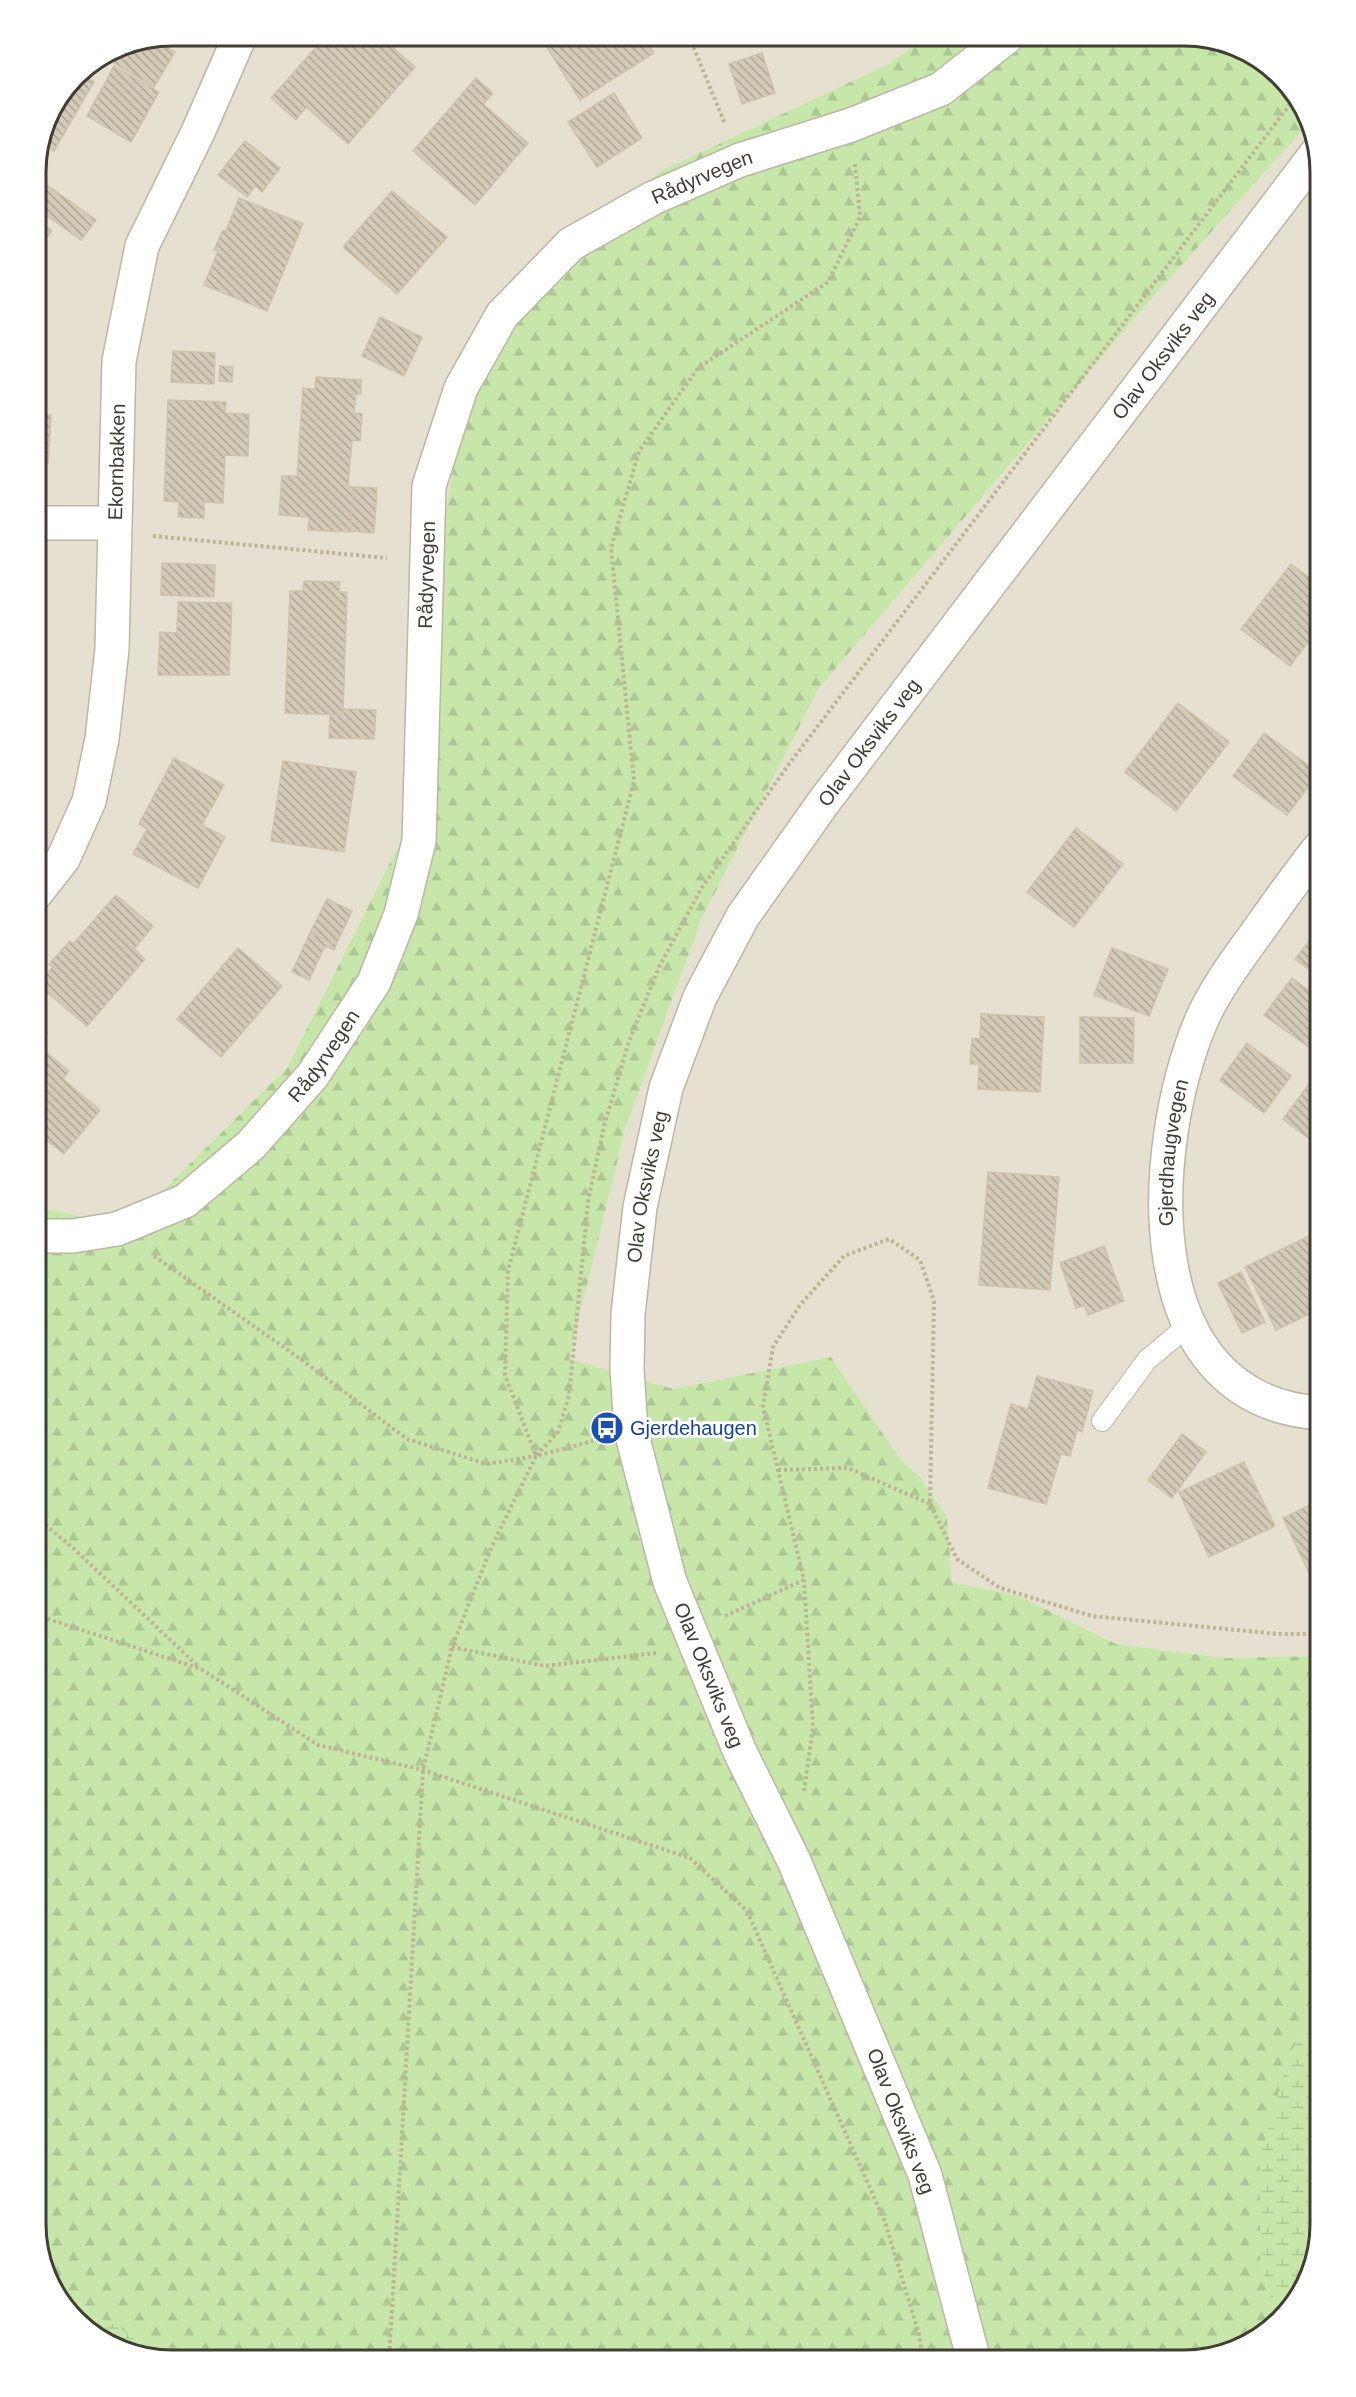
<svg xmlns="http://www.w3.org/2000/svg" width="1356" height="2397" viewBox="0 0 1356 2397" font-family="Arial,sans-serif">
<style>
.residential{fill:#e6e0d0}
.forest{fill:url(#forest-firs)}
.wetland{fill:url(#wetland-marsh)}
.building{fill:url(#building-back-hatch);stroke:#cec2ab;stroke-width:1.5}
.lines{fill:none;stroke-linecap:round;stroke-linejoin:round}
.service-casing{stroke:#bdb6a5;stroke-width:22}
.minor-casing{stroke:#bdb6a5;stroke-width:36}
.tertiary-casing{stroke:#bdb6a5;stroke-width:36}
.path{stroke:#bfb396;stroke-width:4;stroke-dasharray:3 3;stroke-linecap:butt}
.service{stroke:#fff;stroke-width:20}
.minor{stroke:#fff;stroke-width:33}
.tertiary{stroke:#fff;stroke-width:33}
.labels{text-anchor:middle;dominant-baseline:central;stroke-width:6;stroke-linejoin:round;paint-order:stroke}
.street-label{font-size:20px;fill:#433e33;stroke:#fff}
.transit-label{font-size:20px;fill:#164399;stroke:#fff;text-anchor:start}
.rim{fill:none;stroke:#433e33;stroke-width:3}
</style>
<defs>
<pattern id="forest-firs" width="22" height="20" patternUnits="userSpaceOnUse" patternTransform="scale(1.5)"><rect width="22" height="20" fill="#c7e7aa"/><path d="M5 1l3.5 6h-7zM16 11l3.5 6h-7z" fill="#acc793"/></pattern>
<pattern id="wetland-marsh" width="20" height="14" patternUnits="userSpaceOnUse" patternTransform="scale(1.5)"><rect width="20" height="14" fill="#c7e7aa"/><path d="M1 5h8M5 5V1M11 12h8M15 12V8" fill="none" stroke="#acc793"/></pattern>
<pattern id="building-back-hatch" width="6" height="6" patternUnits="userSpaceOnUse" patternTransform="scale(1.5)"><rect width="6" height="6" fill="#d3cab8"/><path d="M-1 5l2 2M0 0l6 6M5-1l2 2" fill="none" stroke="#ada596"/></pattern>
</defs>
<rect width="100%" height="100%" fill="#f1eee2"/>
<path class="residential" d="M173 36H926L891 63 432 592 400 843 287 1068 127 1226 36 1207V164L47 120 76 76 121 46Z
M1309 123 1320 173V1656L1225 1658 1116 1644 1019 1596 952 1582 947 1517 920 1477 900 1459 831 1357 674 1389 568 1360 625 1130 702 918 819 688 1145 306Z"/>
<path class="forest" d="M926 36H1192L1259 59 1306 113 1309 123 1145 306 819 688 702 918 625 1130 569 1359 674 1389 831 1357 900 1459 920 1477 947 1517 952 1582 1019 1596 1116 1644 1225 1658 1320 1656V2016L1290 2052 1260 2260 1276 2319 1243 2347 1183 2361H169L107 2320 81 2319 50 2284 36 2224V1207L127 1226 287 1068 400 843 432 592 477 335 661 171 891 63Z"/>
<path class="wetland" d="M1320 2016V2225L1297 2300 1276 2319 1260 2260V2157L1290 2052Z
M81 2319 107 2320 169 2361 97 2338Z"/>
<path class="building" d="M326 36H380L415 67 348 144 306 107 296 120 271 98Z
M540 36H643L654 53 580 100Z
M154 40 175 52 154 87 104 57 122 46Z
M762 53 775 93 742 104 729 64Z
M114 66 159 92 131 142 87 116Z
M80 73 94 82 54 151 41 144 47 120Z
M476 78 493 93 483 104 528 143 475 205 413 151Z
M614 93 642 138 597 167 568 122Z
M245 141 280 168 262 192 255 186 247 197 218 175Z
M44 183 96 220 81 240 36 208V195Z
M392 191 447 237 397 294 343 247Z
M239 198 303 224 267 311 204 285 218 251 214 250 223 230 226 231Z
M36 219 52 231 36 250Z
M380 317 422 337 404 376 362 356Z
M173 351 215 353 214 384 171 382Z
M220 366 233 367 232 382 219 381Z
M316 377 361 380V394H356L354 413 362 414 360 441 352 440 348 486 353 487 350 532 308 530 309 517 279 515 282 476H297L303 388 315 389Z
M168 400 226 402 225 413 249 414 248 456 225 455 223 503 204 502V518L178 517 179 502 164 501Z
M36 414 51 415 48 463 36 462Z
M353 487 377 488 374 533 350 531Z
M162 563 215 565 214 597 161 595Z
M1291 564 1320 586V627L1290 666 1241 629Z
M304 581 340 582 339 592H347L343 715 285 713 290 591H303Z
M178 602 232 603 229 675H158L160 632 177 633Z
M36 678 45 686 36 696Z
M1178 703 1229 742 1176 811 1125 772Z
M344 709 376 710 374 739 329 738 330 715H343Z
M36 722 44 729 36 737Z
M1264 733 1319 773 1287 815 1233 776Z
M174 758 224 785 202 825 225 837 198 888 133 854 147 829 139 824Z
M283 761 356 772 344 852 271 841Z
M1076 828 1123 864 1074 927 1027 892Z
M116 895 153 926 134 949 145 959 87 1026 38 985 53 967 49 964 70 941 73 944Z
M327 899 352 911 336 945 310 933Z
M1320 927V978L1295 959Z
M310 933 336 945 334 950 325 946 309 980 292 972Z
M238 948 282 986 221 1057 177 1019Z
M1112 948 1168 969 1149 1016 1094 995Z
M1292 978 1320 999V1034L1310 1048 1264 1015Z
M981 1014 1044 1017 1040 1092 978 1089 979 1064H970L972 1038 980 1039Z
M1080 1017 1134 1018 1133 1063H1080Z
M36 1023 47 1033 36 1045Z
M1247 1043 1291 1076 1264 1113 1220 1080Z
M46 1052 69 1071 63 1079 100 1110 64 1154 44 1138 36 1147V1056L40 1059Z
M1320 1069V1147L1283 1119Z
M988 1172 1059 1177 1050 1290 979 1285Z
M1309 1236 1320 1259V1309L1276 1330 1245 1267Z
M1104 1246 1124 1301 1088 1315 1084 1305 1076 1308 1060 1263Z
M1241 1272 1265 1322 1242 1333 1218 1283Z
M1037 1376 1093 1391 1082 1432 1077 1430 1070 1456 1061 1454 1046 1504 988 1488 1011 1404 1028 1409Z
M1182 1434 1206 1452 1172 1498 1148 1480Z
M1244 1462 1275 1526 1209 1557 1179 1492Z
M1320 1500V1567L1309 1573 1283 1518Z"/>
<g class="lines">
<defs>
<path id="service" d="M1102 1421 1147 1360 1190 1324"/>
<g id="minor">
<path d="M36 523H113"/>
<path id="s1" d="M36 893 63 859 89 801 102 739 112 649 119 361 142 246 198 132 240 36"/>
<path id="s2" d="M36 1236H73L117 1229 185 1201 251 1145 313 1075 374 982 401 914 419 841 429 486 461 388 502 315 571 244 653 198 740 160 851 125 941 89 1008 36"/>
<path id="s3" d="M1320 1413C1131 1400 1148 1145 1202 1019 1217 986 1240 956 1261 927 1280 900 1299 873 1320 847"/>
</g>
<g id="tertiary">
<path id="s4" d="M974 2361 925 2175 794 1861 740 1752 670 1582 631 1431 627 1369 628 1314 640 1207 666 1088 700 997 743 916 823 803 1316 154"/>
</g>
</defs>
<use href="#service" class="service-casing"/>
<use href="#minor" class="minor-casing"/>
<use href="#tertiary" class="tertiary-casing"/>
<path class="path" d="M689 36 725 124
M855 164 860 217 828 282 698 368 639 451 611 548 634 781 508 1271 505 1375 536 1456 558 1432 569 1396 588 1202 604 1126 628 1044 659 967 701 889 789 764 1294 99
M153 536 387 558
M154 1256 302 1360 407 1439 487 1464 536 1456
M778 1470 848 1468 930 1504
M36 1517 73 1548 199 1667
M36 1615 201 1669 318 1745 423 1770 690 1858 747 1911 885 2222 919 2334 923 2361
M725 1616 804 1580 763 1407 773 1347 800 1305 844 1256 889 1239 920 1260 934 1301 930 1504 957 1559 1000 1588 1092 1616 1278 1634H1320
M452 1647 545 1666 656 1653
M804 1791 813 1728 804 1580
M389 2361 423 1770 452 1647 491 1548 536 1456 593 1441"/>
<use href="#service" class="service"/>
<use href="#minor" class="minor"/>
<use href="#tertiary" class="tertiary"/>
</g>
<defs>
<symbol id="bus-disc" viewBox="-11 -11 22 22"><circle r="9.5" fill="#1a4fb4" stroke="#fff"/><path d="M-5-6H5V4H4V6H2V4H-2V6H-4V4H-5ZM-3.5-4V0h7V-4ZM-3.5 1.2v1.5H-2V1.2ZM2 1.2v1.5H3.5V1.2Z" fill="#fff"/></symbol>
</defs>
<g fill-rule="evenodd">
<use href="#bus-disc" x="588" y="1409" width="38" height="38"/>
</g>
<g class="labels">
<g class="street-label">
<text stroke="none"><textPath href="#s2" startOffset="1383">Rådyrvegen</textPath></text>
<text stroke="none"><textPath href="#s4" startOffset="2230">Olav Oksviks veg</textPath></text>
<text stroke="none"><textPath href="#s1" startOffset="448">Ekornbakken</textPath></text>
<text stroke="none"><textPath href="#s2" startOffset="861">Rådyrvegen</textPath></text>
<text stroke="none"><textPath href="#s4" startOffset="1744">Olav Oksviks veg</textPath></text>
<text stroke="none"><textPath href="#s2" startOffset="357">Rådyrvegen</textPath></text>
<text stroke="none"><textPath href="#s3" startOffset="342">Gjerdhaugvegen</textPath></text>
<text stroke="none"><textPath href="#s4" startOffset="1240">Olav Oksviks veg</textPath></text>
<text transform="translate(709 1675) rotate(68)">Olav Oksviks veg</text>
<text transform="translate(901 2121) rotate(69)">Olav Oksviks veg</text>
</g>
<g class="transit-label">
<text x="630" y="1428">Gjerdehaugen</text>
</g>
</g>
<path d="M0 0H1356V2397H0ZM172 46H1184A126 126 0 0 1 1310 172V2224A126 126 0 0 1 1184 2350H172A126 126 0 0 1 46 2224V172A126 126 0 0 1 172 46Z" fill="#fff" fill-rule="evenodd"/>
<path class="rim" d="M172 46H1184A126 126 0 0 1 1310 172V2224A126 126 0 0 1 1184 2350H172A126 126 0 0 1 46 2224V172A126 126 0 0 1 172 46Z"/>
</svg>
